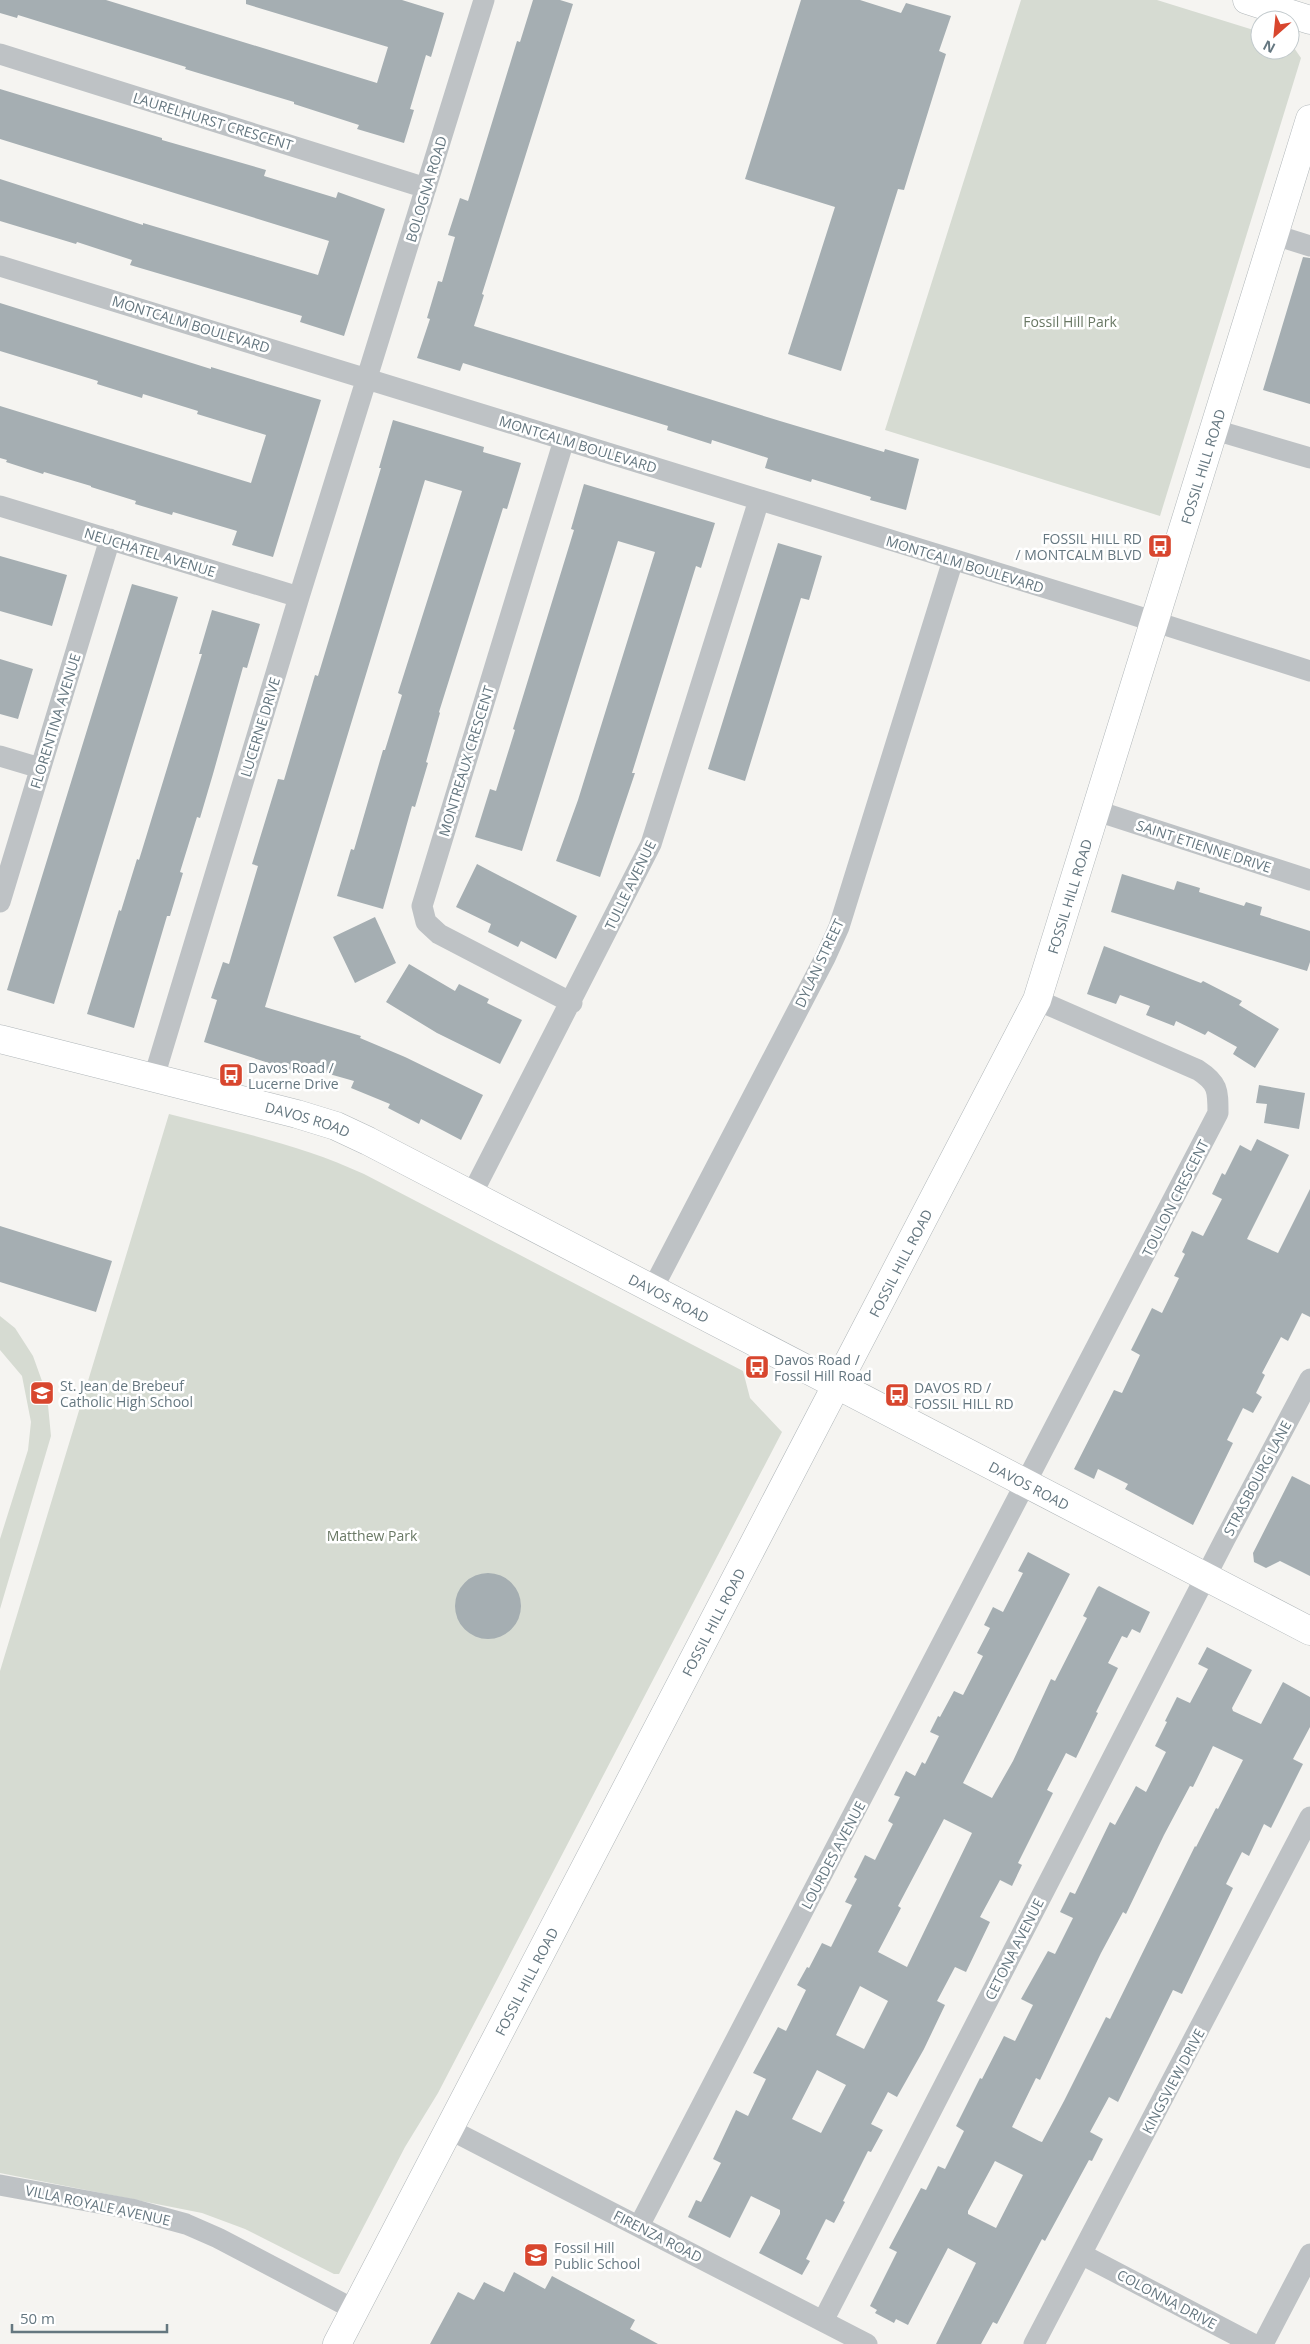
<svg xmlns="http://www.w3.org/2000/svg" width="1310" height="2344" viewBox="0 0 1310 2344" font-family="'Open Sans',sans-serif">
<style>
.green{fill:#d6dbd2}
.building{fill:#a5aeb2;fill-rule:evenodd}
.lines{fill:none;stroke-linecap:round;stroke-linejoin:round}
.secondary-casing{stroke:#b0b6b9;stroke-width:29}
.street{stroke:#bec2c5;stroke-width:21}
.secondary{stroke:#fff;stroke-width:28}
.labels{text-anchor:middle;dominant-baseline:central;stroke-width:5;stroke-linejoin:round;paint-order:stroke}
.street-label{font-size:14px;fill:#657780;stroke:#fff}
.park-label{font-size:14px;fill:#697864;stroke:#fff}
.poi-label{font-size:14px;fill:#657780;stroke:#fff;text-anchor:start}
</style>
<rect width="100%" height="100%" fill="#f5f4f1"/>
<path class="green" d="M1021 0H1157L1260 32V50H1290V42L1301 58 1160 516 885 430Z
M169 1114C235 1131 302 1145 364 1174L743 1371 750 1398 782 1432 438 2093 405 2147 339 2274H334L245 2229 202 2213 0 2173V1671Z
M0 1316 15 1328 33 1356 47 1395 51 1436 0 1609V1539L28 1450 31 1422 22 1376 0 1350Z"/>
<path class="building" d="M0 0H106L377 83 388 47 246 4V0H402L444 13 431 57 426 55 410 109 414 110 404 143 357 129 359 125 294 104V102L185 69 186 67 18 15 17 18 0 13Z
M533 0H560L573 4 482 294 484 295 474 326 780 421 884 452 885 449 919 459 906 510 870 500 871 497 812 479 811 482 765 468 768 458 712 440 711 444 667 430 668 426 463 363 460 371 417 358 430 319 427 318 438 281 442 282 455 237 448 235 460 198 468 201 517 41 520 42Z
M801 0H860L901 13 906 3 951 16 939 51 946 54 911 167 904 190 898 189 841 371 788 354 835 207 745 179Z
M0 89 162 138V140L266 170 264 176 336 198 338 192 385 209 344 336 300 322 302 316 130 265 132 260 77 242 76 244 0 221V179L143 225V223L318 275 329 241 0 139Z
M1303 257 1310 258V404L1263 390Z
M0 303 211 369V367L321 400 273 557 232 545 237 531 173 512 172 515 135 504 136 501 91 487V486L44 472 43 474 6 462 7 460 0 458V406L251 483 266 435 197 414 198 411 143 394 142 398 97 384 98 381 0 351Z
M393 420 484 447 483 452 521 463 507 509 503 508 439 712 440 713 426 762 428 763 415 807 412 806 383 909 337 896 351 849 354 850 383 750H385L402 695 398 693 462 491 425 480 265 1007 361 1036 360 1038 405 1057 483 1095 461 1140 421 1119 419 1124 388 1108 390 1104 351 1088 354 1081 308 1068 306 1075 204 1042 217 1000 211 998 223 962 229 964 258 866 252 864 278 779 284 780 315 675 318 676 381 468H379Z
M584 484 715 523 701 568 696 566 632 773H635L600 877 556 861 578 800 655 552 618 541 522 851 475 837 490 789 496 791 515 730 513 729 574 530 571 529Z
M778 543 822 556 809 600 801 598 745 781 708 769Z
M0 556 67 575 52 626 0 611Z
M132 584 178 597 54 1004 7 990Z
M212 610 260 624 247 668 243 667 213 774 200 818 197 817 180 872 183 873 170 916H167L134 1028 87 1014 119 910 121 911 137 859 139 860 202 654H199Z
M0 659 33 669 18 719 0 714Z
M477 864 577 916 556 959 521 941 518 947 488 932 491 924 456 907Z
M1122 874 1174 890 1177 881 1200 888 1199 892 1244 906 1246 902 1262 907 1260 915 1310 931V962L1307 971 1111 912Z
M375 917 396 963 355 983 333 937Z
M1104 946 1201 983 1203 981 1242 1001 1239 1005 1279 1029 1255 1068 1233 1054 1237 1047 1208 1031 1205 1035 1176 1021 1174 1026 1146 1015 1150 1006 1120 995 1116 1004 1087 994Z
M409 964 455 991 459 984 489 999 487 1003 522 1020 500 1064 437 1033 386 1002Z
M1259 1085 1305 1093 1299 1129 1264 1123 1267 1104 1256 1103Z
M1257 1139 1289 1155 1247 1239 1278 1253 1310 1189V1317L1302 1313 1288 1341 1281 1337 1262 1373 1265 1375 1256 1393 1262 1397 1253 1413 1243 1408 1227 1440 1233 1443 1193 1525 1125 1489 1128 1484 1098 1469 1094 1479 1074 1469 1114 1390 1122 1393 1140 1355 1131 1350 1152 1308 1162 1313 1179 1278 1174 1276 1185 1254 1182 1252 1192 1231 1203 1236 1222 1199 1212 1194 1222 1173 1225 1175 1240 1145 1251 1151Z
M0 1226 112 1261 96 1312 0 1282Z
M1292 1476 1310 1485V1576L1280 1561 1266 1568 1254 1562 1253 1553Z
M1028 1552 1070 1574 963 1783 992 1798 1013 1761 1051 1679 1055 1681 1087 1618 1083 1616 1097 1588 1099 1586 1150 1612 1140 1633 1132 1629 1127 1638 1122 1636 1108 1663 1118 1668 1096 1712 1098 1713 1076 1758 1066 1753 1047 1790 1053 1793 1018 1863 1022 1865 1012 1886 1000 1880 980 1917 990 1922 966 1972 955 1967 937 2001 945 2005 924 2049 897 2097 888 2092 871 2124 883 2130 871 2152 868 2151 843 2201 845 2202 834 2223 826 2219 806 2259 810 2261 802 2275 759 2253 780 2214V2210L751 2196 730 2238 688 2217 696 2200 701 2202 721 2163 713 2159 736 2110 748 2116 766 2079 753 2073 778 2027 786 2031 806 1990 797 1985 807 1967 809 1968 822 1943 831 1947 852 1905 845 1902 857 1879 854 1877 865 1855 875 1860 893 1824 888 1821 900 1797 894 1795 906 1771 915 1776 922 1762 925 1764 939 1736 930 1732 938 1716 940 1717 954 1691 963 1695 983 1656 977 1653 990 1628 984 1625 993 1607 1003 1612 1023 1573 1018 1571ZM944 1819 972 1833 907 1967 878 1952 901 1908 898 1906ZM860 1986 888 2001 864 2049 836 2035ZM817 2070 846 2085 821 2133 792 2119Z
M455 1606a33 33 0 1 1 66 0a33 33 0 1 1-66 0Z
M1207 1647 1252 1670 1232 1708 1233 1711 1261 1724 1283 1682 1310 1697V1727L1293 1759 1303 1764 1271 1828 1264 1824 1249 1856 1242 1852 1226 1884 1233 1888 1182 1994 1173 1990 1118 2102 1109 2097 1090 2132 1103 2139 1092 2161 1089 2160 1045 2241 1042 2239 997 2324 993 2322 981 2344H936L976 2263 948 2248 908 2325 896 2319 894 2323 875 2313 877 2310 870 2306 897 2252 889 2248 921 2188 926 2190 938 2166 945 2169 964 2131 956 2126 980 2078 982 2079 1004 2036 1015 2041 1033 2005 1021 1999 1048 1951 1055 1954 1073 1918 1060 1912 1070 1892 1075 1894 1110 1822 1115 1825 1136 1786 1146 1792 1166 1752 1155 1746 1167 1722 1165 1721 1177 1697 1190 1703 1208 1669 1198 1664ZM1213 1746 1243 1760 1218 1809 1216 1808 1196 1847 1195 1846 1110 2019 1106 2017 1064 2101 1042 2142 1039 2141 1012 2127 1036 2078 1040 2080 1101 1953 1123 1912 1126 1914 1164 1835 1190 1786 1193 1787ZM995 2161 1023 2175 996 2228 968 2214V2211Z
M514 2272 545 2289 552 2276 635 2320 630 2329 658 2344H430L458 2292 474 2300 484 2282 504 2292Z"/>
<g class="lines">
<defs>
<g id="secondary">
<path d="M1247 0 1310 20"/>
<path id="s1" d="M0 1039 297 1114 336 1126 368 1141 1310 1631"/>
<path id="s2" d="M337 2344 1037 1000 1310 119"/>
</g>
</defs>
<use href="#secondary" class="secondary-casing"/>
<path class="street" d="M0 54 426 188
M1275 235 1310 246
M0 266 1121 611 1310 671
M1215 430 1310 458
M564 440 422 906 426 922 439 934 572 1003
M0 506 299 597
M0 756 40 768
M1097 811 1310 880
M0 902 110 539
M154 1077 299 597 484 0
M472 1194 651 844 759 500
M653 1288 825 958 839 927 953 560
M449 2129 867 2344
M0 2185 131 2209 186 2224 218 2238 355 2310
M639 2226 1218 1113C1218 1090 1218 1083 1198 1070L1037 1000
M1081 2254 1253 2344
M823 2321 1225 1539 1310 1379
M1034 2344 1310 1817
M1263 2344 1310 2254"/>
<use href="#secondary" class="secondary"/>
</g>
<defs>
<symbol id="bus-square" viewBox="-11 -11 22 22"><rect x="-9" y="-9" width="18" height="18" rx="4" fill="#d8462e" stroke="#fff"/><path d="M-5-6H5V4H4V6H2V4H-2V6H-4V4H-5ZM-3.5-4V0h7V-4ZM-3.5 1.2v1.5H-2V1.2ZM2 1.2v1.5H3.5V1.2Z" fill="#fff"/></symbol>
<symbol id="school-square" viewBox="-11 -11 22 22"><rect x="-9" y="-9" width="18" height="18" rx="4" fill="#d8462e" stroke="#fff"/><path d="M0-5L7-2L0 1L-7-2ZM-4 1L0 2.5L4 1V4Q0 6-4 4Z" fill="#fff"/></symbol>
</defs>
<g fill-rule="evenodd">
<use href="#bus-square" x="1146" y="532" width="28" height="28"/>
<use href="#bus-square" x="217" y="1061" width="28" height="28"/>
<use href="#bus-square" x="743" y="1353" width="28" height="28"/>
<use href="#school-square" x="28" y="1379" width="28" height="28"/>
<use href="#bus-square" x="883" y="1381" width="28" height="28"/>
<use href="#school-square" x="522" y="2241" width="28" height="28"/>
</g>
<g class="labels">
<g class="street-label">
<text transform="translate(213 121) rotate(17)">LAURELHURST CRESCENT</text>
<text transform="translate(426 189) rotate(-73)">BOLOGNA ROAD</text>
<text transform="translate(191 324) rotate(17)">MONTCALM BOULEVARD</text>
<text transform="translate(578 444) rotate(17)">MONTCALM BOULEVARD</text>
<text stroke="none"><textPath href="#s2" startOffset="2074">FOSSIL HILL ROAD</textPath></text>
<text transform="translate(150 552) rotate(17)">NEUCHATEL AVENUE</text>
<text transform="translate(965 564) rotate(17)">MONTCALM BOULEVARD</text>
<text transform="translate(55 721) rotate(-73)">FLORENTINA AVENUE</text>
<text transform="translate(260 727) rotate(-73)">LUCERNE DRIVE</text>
<text transform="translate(466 761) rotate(-73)">MONTREAUX CRESCENT</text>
<text transform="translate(1204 846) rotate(18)">SAINT ETIENNE DRIVE</text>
<text transform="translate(630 885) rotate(-64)">TULLE AVENUE</text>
<text stroke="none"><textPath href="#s2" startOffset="1624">FOSSIL HILL ROAD</textPath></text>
<text transform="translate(819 963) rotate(-65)">DYLAN STREET</text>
<text stroke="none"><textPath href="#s1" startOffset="318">DAVOS ROAD</textPath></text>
<text transform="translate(1175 1198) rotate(-63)">TOULON CRESCENT</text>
<text stroke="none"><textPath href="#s2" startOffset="1219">FOSSIL HILL ROAD</textPath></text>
<text stroke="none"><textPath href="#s1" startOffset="722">DAVOS ROAD</textPath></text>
<text transform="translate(1257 1478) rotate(-62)">STRASBOURG LANE</text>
<text stroke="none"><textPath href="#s1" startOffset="1128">DAVOS ROAD</textPath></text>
<text stroke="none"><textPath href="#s2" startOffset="814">FOSSIL HILL ROAD</textPath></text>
<text transform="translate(833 1855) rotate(-62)">LOURDES AVENUE</text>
<text transform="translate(1014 1949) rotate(-63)">CETONA AVENUE</text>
<text stroke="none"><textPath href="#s2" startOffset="409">FOSSIL HILL ROAD</textPath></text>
<text transform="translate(1173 2081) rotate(-62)">KINGSVIEW DRIVE</text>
<text transform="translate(98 2205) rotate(12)">VILLA ROYALE AVENUE</text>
<text transform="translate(658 2236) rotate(27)">FIRENZA ROAD</text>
<text transform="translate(1167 2299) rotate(28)">COLONNA DRIVE</text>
</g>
<g class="park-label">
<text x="1070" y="321">Fossil Hill Park</text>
<text x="372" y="1535">Matthew Park</text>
</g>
<g class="poi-label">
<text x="1142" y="538" text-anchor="end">FOSSIL HILL RD<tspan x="1142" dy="16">/ MONTCALM BLVD</tspan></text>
<text x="248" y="1067">Davos Road /<tspan x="248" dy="16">Lucerne Drive</tspan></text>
<text x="774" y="1359">Davos Road /<tspan x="774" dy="16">Fossil Hill Road</tspan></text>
<text x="60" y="1385">St. Jean de Brebeuf<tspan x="60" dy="16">Catholic High School</tspan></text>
<text x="914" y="1387">DAVOS RD /<tspan x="914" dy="16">FOSSIL HILL RD</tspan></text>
<text x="554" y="2247">Fossil Hill<tspan x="554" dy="16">Public School</tspan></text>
</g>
</g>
<g transform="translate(1275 35) rotate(207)"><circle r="24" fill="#ffffff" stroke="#c1c9cc"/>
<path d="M0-4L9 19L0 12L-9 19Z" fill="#d8462e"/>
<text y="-8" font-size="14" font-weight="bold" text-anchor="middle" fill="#657780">N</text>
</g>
<path d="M12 2324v8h155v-8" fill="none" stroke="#657780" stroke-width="2.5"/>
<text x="20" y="2324" font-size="15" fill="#657780" stroke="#ffffff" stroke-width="4" paint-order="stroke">50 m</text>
</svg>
